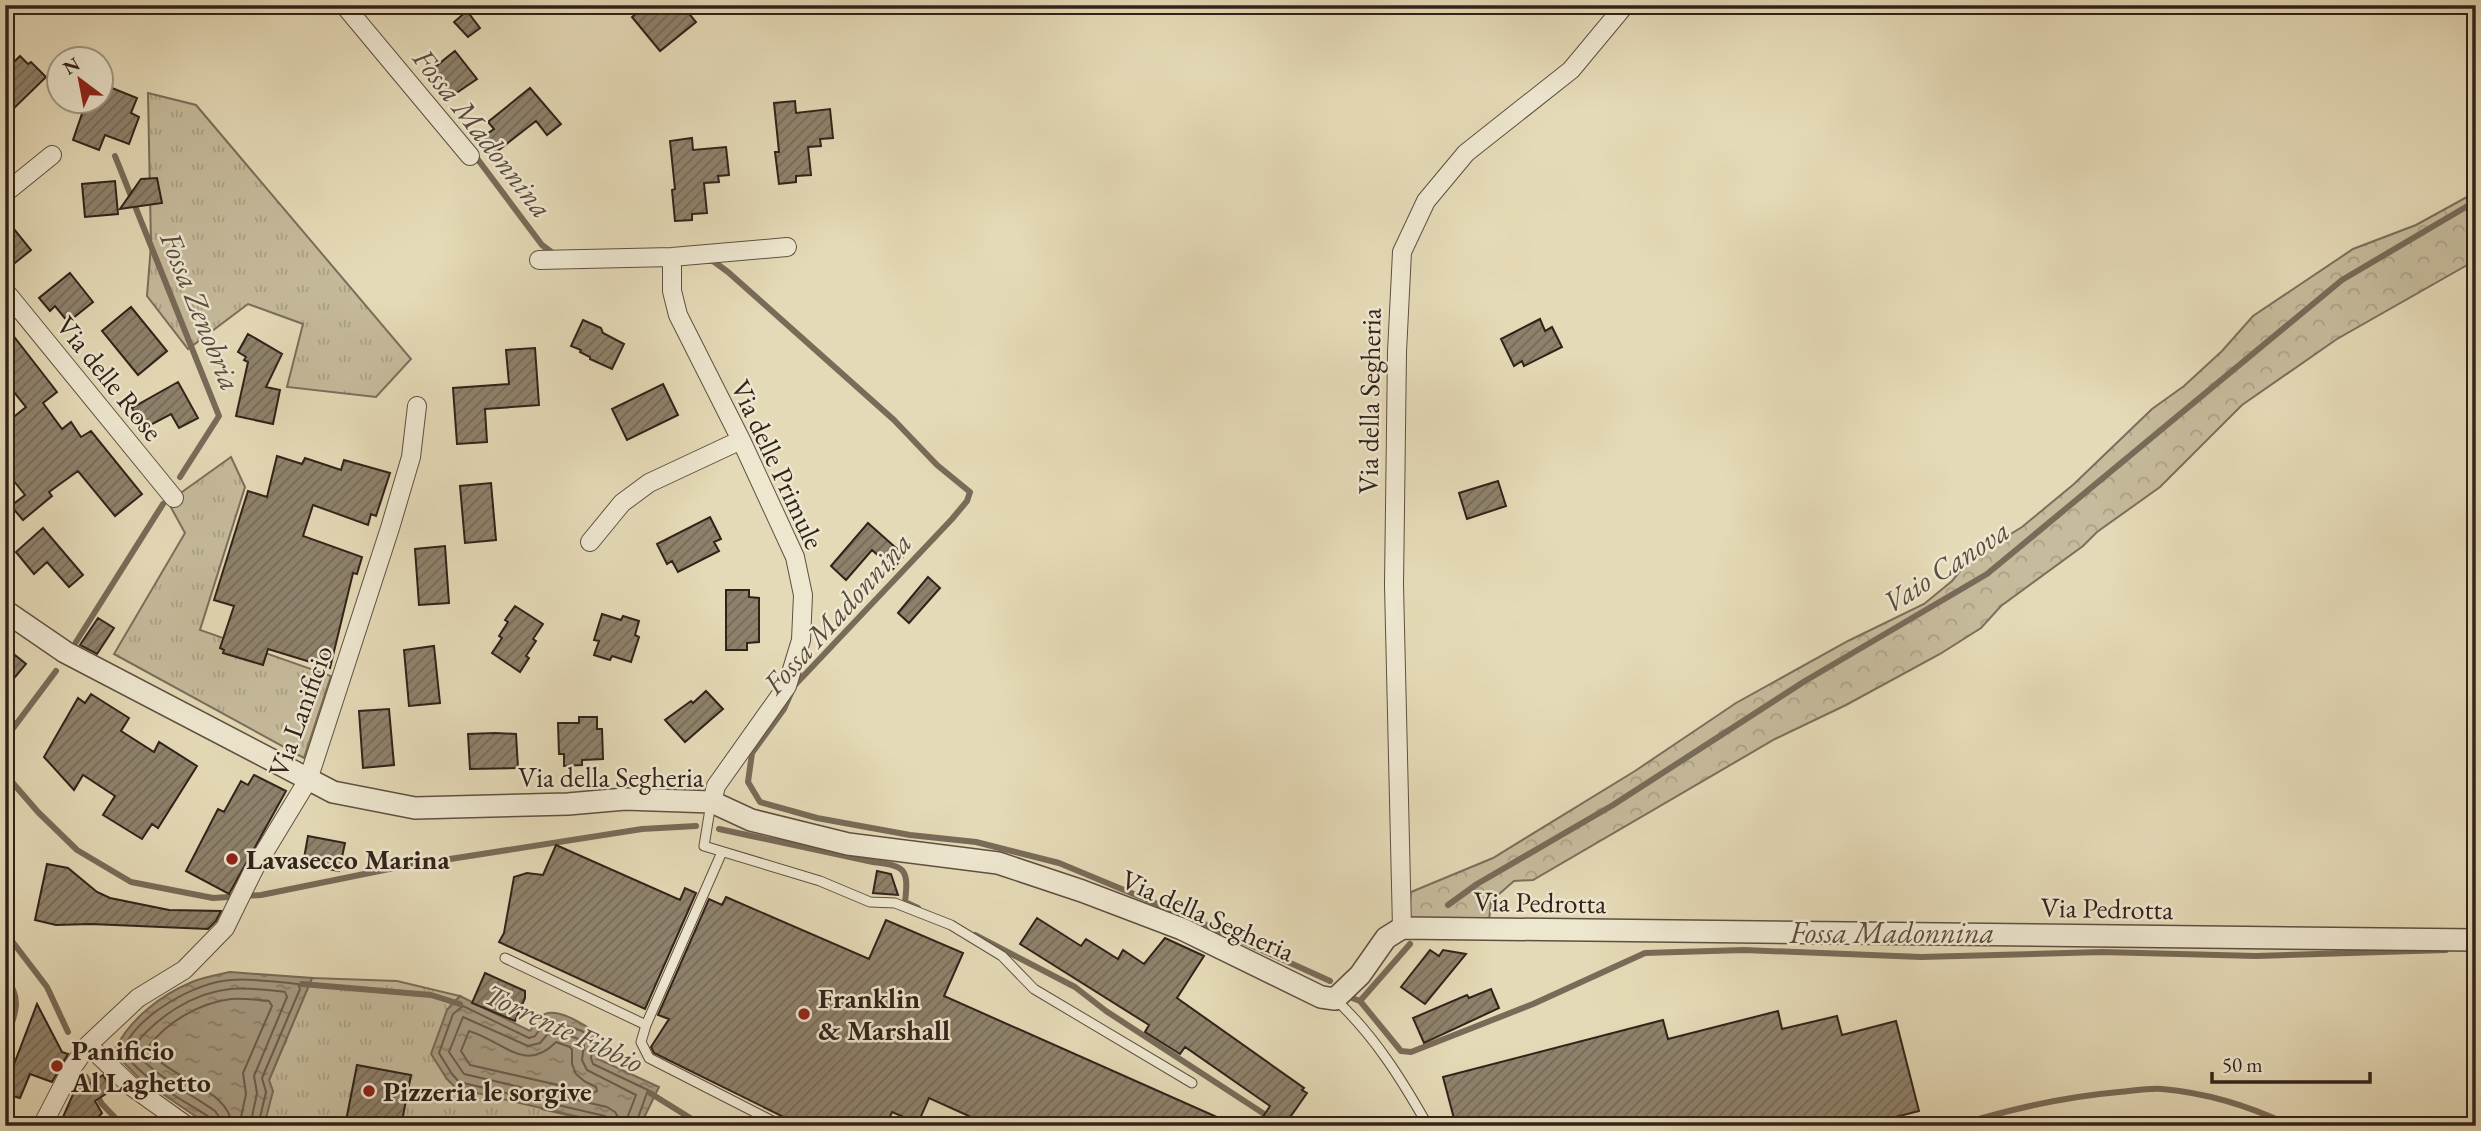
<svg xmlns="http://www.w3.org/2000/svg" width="2481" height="1131" viewBox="0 0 2481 1131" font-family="'EB Garamond',serif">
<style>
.grass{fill:url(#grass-tufts);stroke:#7c6e5b;stroke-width:2}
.forest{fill:url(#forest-crowns);stroke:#7c6e5b;stroke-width:2}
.water{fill:url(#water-ripples);stroke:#786b58;stroke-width:2}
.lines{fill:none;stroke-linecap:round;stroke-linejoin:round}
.shore{stroke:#6c5e4e;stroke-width:2}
.stream{stroke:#786b58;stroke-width:6}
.building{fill:url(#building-hatch);stroke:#31221a;stroke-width:2}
.service-casing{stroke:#5e5041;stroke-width:11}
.minor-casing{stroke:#5e5041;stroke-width:20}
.tertiary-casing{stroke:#5e5041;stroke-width:24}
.service{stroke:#eee7d0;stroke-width:9}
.minor{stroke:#eee7d0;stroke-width:18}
.tertiary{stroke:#eee7d0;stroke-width:21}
.poi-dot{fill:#8f2418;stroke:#eee7d0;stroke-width:2.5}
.labels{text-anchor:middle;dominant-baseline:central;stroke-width:5;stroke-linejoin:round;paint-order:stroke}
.street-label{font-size:28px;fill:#31221a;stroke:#eee7d0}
.poi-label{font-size:28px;font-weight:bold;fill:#31221a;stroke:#eee7d0;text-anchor:start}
.water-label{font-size:30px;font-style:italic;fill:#5b4c3e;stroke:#eee7d0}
</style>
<defs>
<pattern id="grass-tufts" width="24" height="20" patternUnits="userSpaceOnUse" patternTransform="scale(1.75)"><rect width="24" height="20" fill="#c6bb9c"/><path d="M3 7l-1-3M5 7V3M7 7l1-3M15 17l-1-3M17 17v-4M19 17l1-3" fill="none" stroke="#aba086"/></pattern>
<pattern id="forest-crowns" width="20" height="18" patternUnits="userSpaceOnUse" patternTransform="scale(1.75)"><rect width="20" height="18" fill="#c6bb9c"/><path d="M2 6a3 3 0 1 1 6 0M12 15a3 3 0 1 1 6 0" fill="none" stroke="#aba086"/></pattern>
<pattern id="water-ripples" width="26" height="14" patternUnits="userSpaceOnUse" patternTransform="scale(1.75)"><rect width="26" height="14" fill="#a89b82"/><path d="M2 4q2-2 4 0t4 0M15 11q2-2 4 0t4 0" fill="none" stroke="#897e6a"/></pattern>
<pattern id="building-hatch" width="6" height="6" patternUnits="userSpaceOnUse" patternTransform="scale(1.75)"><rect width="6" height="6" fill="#8f826c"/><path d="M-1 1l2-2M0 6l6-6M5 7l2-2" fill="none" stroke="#756a58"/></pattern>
</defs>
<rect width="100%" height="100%" fill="#e5dab7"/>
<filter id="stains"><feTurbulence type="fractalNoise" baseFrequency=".00286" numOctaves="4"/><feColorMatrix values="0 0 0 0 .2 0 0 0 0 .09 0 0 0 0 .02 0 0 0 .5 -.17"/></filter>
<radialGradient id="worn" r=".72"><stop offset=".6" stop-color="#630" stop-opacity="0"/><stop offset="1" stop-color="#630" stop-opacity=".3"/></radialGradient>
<path class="grass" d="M148 93 196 105 411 359 376 397 287 387 303 324 248 304 188 349 147 296 151 245Z
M231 457 245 487 200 630 331 676 304 758 114 654 185 533 168 502Z
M312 978 397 981 460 996 447 1010 542 1109 614 1126H264L269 1080Z"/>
<path class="forest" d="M2476 192V260L2337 339 2242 405 2160 487 2097 532 2083 546 2001 606 1981 628 1940 654 1846 705 1775 739 1533 880 1514 881 1491 901 1488 931 1407 930 1411 892 1493 858 1635 771 1736 703 1848 641 1924 604 1952 581 1970 559 2022 527 2074 484 2152 409 2184 386 2222 351 2253 316 2353 249 2416 225Z"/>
<path class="water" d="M230 972 312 978 269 1080 273 1091 264 1126H210L139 1078 121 1060 115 1049C131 1018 161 995 192 982 204 977 217 975 230 972Z
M460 996 530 1031C533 1027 536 1020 540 1017 554 1003 588 1027 601 1036L598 1059 659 1087 640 1126H618L456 1088 447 1079 431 1054 447 1010Z"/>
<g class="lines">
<path class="shore" d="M463 1017 528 1046 540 1043 552 1029 578 1039 584 1045 582 1060 587 1070 636 1095 626 1121 621 1122 615 1112 607 1107 464 1074 449 1052Z
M469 1031C503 1041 525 1074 556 1042L570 1047 572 1050V1064L576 1074 584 1081 596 1087 597 1091 593 1093 470 1065 461 1051Z
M212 1126 209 1117C185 1101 134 1075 123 1049 138 1015 195 982 231 980 253 978 276 982 298 984L300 989 262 1078 266 1092 258 1126
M221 1126 220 1118 215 1111C197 1098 139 1066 133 1047 157 1017 192 993 230 989 247 987 267 990 285 992L287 997 254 1076 257 1093 250 1126
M232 1126C230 1087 163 1078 148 1047 167 1022 199 1003 231 999 243 998 257 1000 269 1001L272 1006 243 1073 246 1094 239 1126
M611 1126 610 1120 605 1116 459 1082 452 1074 439 1053 453 1014 463 1006 529 1038 535 1036 544 1023 549 1020 582 1031 593 1040 591 1058 593 1064 648 1090 635 1126"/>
<path class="stream" d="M473 153 542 245 554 254
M115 156 219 416 180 477
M709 261H713L728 272 894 420 937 465 970 492 967 501 952 519 794 686 784 709 752 753 748 782 760 802 817 818 910 835 976 842 1059 863 1189 917 1330 981
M76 642 163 504
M5 739 56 671
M5 774 38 812 77 850 131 882 213 898 261 895 399 867 642 829 696 826
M719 829 873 862C905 866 909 868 905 902L918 908
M1448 905 1477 884 1613 805 1805 681 1987 574 2342 280 2476 201
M5 932 47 987 68 1032
M975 935 1075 987 1106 1011 1272 1119
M5 977C25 1001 13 1017 5 1044
M302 984 431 995 460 1004
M1352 998 1360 1001 1401 1051 1411 1052 1533 1004 1645 953 1744 950 1921 957 2102 952 2256 956 2446 950
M1360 1001 1410 944
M86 1077 102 1104 123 1126
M650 1093 703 1126
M1955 1126C2010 1109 2061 1097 2119 1092 2133 1091 2148 1088 2162 1089 2207 1093 2250 1106 2291 1126"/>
</g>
<path class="building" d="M646 5H682L696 22 660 51 632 17Z
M467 11 480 28 468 37 454 22Z
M455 51 477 79 452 96 431 70Z
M20 56 28 64 31 62 46 77 5 117V71Z
M102 84 137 98 131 113 139 117 129 144 105 135 99 150 73 140 86 102H102Z
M530 88 561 124 547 135 536 121 496 152 484 136 494 129 488 122Z
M795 101 796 113 830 109 833 138 820 139 821 146 808 147 811 175 796 176V182L779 184 775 152H779L774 103Z
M692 138 693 150 726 147 729 175 718 176 719 182 704 183 707 213 692 214V220L675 221 672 190 675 189 670 141Z
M157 178 162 203 120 209 141 179Z
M115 181 118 214 85 217 82 184Z
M5 218 31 250 5 271Z
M70 273 93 302 68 322 55 306 50 311 39 298Z
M131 307 167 351 138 375 102 331Z
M1540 319 1545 331 1552 327 1562 347 1524 366 1522 361 1514 366 1501 339Z
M583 320 601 328 603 333 624 344 612 369 590 359V357L580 352 581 350 571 346Z
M5 325 57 392 43 403 62 429 71 422 81 437 91 431 142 494 115 516 78 471 49 492 52 496 23 520 11 506 25 495 5 470V424L26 407 5 381Z
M248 334 282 354 266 387 280 390 273 424 236 416 248 362 244 360 246 357 238 352Z
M535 348 539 405 485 409 487 442 457 444 453 388 509 384 506 350Z
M178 382 198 418 179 428 171 414 143 429 132 408Z
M663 384 678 415 627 440 612 409Z
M277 456 302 464 305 458 341 470 344 460 390 473 376 516 371 514 368 525 313 505 303 536 362 557 357 574 353 573 330 668 268 649 263 665 223 653 224 650 220 648 234 606 214 600 248 491 267 497Z
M1498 481 1506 506 1467 519 1459 493Z
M491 483 496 540 465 543 460 486Z
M710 517 721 539 714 542 719 551 678 572 672 561 667 564 657 544Z
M868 523 904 555 893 569 872 550 846 580 831 566Z
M43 528 83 575 69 587 47 562 34 574 16 552Z
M445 546 449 603 419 605 415 549Z
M928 577 940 588 909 623 898 613Z
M726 590H749V597L759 598V642L747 643V650H726Z
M515 606 543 624 533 639 536 641 526 656 529 658 520 672 492 653 502 638 499 636 508 622 505 620Z
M602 614 621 620 623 616 639 621 635 635 639 637 631 662 612 656 610 660 594 655 599 641 594 640Z
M98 618 114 628 97 654 80 645Z
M434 646 440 703 409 706 404 650Z
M15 655 26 664 5 689V661Z
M706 691 723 709 685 742 665 720 691 701 693 703Z
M91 694 129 718 121 731 154 752 159 742 197 766 158 828 152 824 142 839 103 815 115 796 83 775 74 790 44 757 78 698 85 703Z
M389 709 394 765 363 768 359 711Z
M579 717H597V729H602L603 759 582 760V765L564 766V754H559L558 723H579Z
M495 733 516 734 518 768 470 769 468 734Z
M254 775 286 791 229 894 186 871 218 809 224 812 241 781 248 785Z
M308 836 345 843 339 871 303 864Z
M556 845 680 900 685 888 696 893 645 1009 499 942 504 933 514 877 527 873 543 875Z
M47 864 68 868 97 892 110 898 169 910 221 911 216 921 208 929 91 924 56 925 35 920Z
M877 871 891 874 898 895 873 893Z
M726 897 869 959 886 920 963 953 944 996 1237 1126H991L929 1098 918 1123 892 1112 886 1126H802L654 1053 651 1047 669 1019 658 1015 709 899 722 905Z
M1037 918 1081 946 1086 939 1118 959 1123 950 1144 964 1165 938 1204 956 1177 998 1304 1088 1302 1090 1307 1093 1284 1126H1257L1270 1106 1185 1047 1180 1054 1145 1032 1149 1025 1020 944Z
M1430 950 1439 956 1443 950 1466 954 1425 1004 1401 987Z
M485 973 525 991V998L515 1021 472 1003Z
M1491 989 1499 1008 1424 1043 1413 1018 1467 995 1469 998Z
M37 1004 62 1052 68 1054 52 1082 30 1074 20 1098 5 1094V1088Z
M1778 1011 1782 1029 1837 1016 1842 1035 1896 1021 1919 1111 1860 1126H1456L1443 1077 1663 1020 1668 1039Z
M357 1065 411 1075 401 1126H345Z
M103 1075 112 1090 95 1101 102 1113 90 1126H59L81 1076 86 1086Z"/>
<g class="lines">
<defs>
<path id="service" d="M711 803 704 846 820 881 870 902 895 903 951 925 1002 956 1034 989 1192 1083
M722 852 646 1025 641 1042 649 1058 782 1126
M505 958 646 1025
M1335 999C1374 1035 1402 1080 1428 1126"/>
<path id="minor" d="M19 5H20
M344 5 470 156
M5 193 52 155
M672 257V291L678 315 741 440 795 557 803 595 801 640 787 686 716 786 712 802
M539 260 672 257 787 247
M5 291 174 498
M590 542 622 503 649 483 741 440
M1402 928 1394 585 1397 352 1402 252 1426 201 1466 153 1571 70 1625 5
M88 1045 131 1086 187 1126
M42 1126 72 1068 88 1045 138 998 184 970 225 928 254 869 308 780 390 528 411 457 417 406"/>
<path id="tertiary" d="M5 611 65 652 333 792 415 808 568 804 625 799 712 802 751 820 848 844 998 863 1082 891 1182 929 1321 997 1335 999 1360 975 1386 938 1402 928 2476 940"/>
</defs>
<use href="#service" class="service-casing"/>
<use href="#minor" class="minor-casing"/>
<use href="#tertiary" class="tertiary-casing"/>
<use href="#service" class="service"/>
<use href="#minor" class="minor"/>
<use href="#tertiary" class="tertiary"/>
</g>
<g class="poi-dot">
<circle cx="232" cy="859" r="7"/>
<circle cx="804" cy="1014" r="7"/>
<circle cx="57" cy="1066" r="7"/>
<circle cx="369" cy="1091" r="7"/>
</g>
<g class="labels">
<g class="street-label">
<text transform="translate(110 378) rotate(51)">Via delle Rose</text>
<text transform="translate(1369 401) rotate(-89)">Via della Segheria</text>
<text transform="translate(778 464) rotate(65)">Via delle Primule</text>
<text transform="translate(300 711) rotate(-70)">Via Lanificio</text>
<text x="611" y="777">Via della Segheria</text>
<text transform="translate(1540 902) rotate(1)">Via Pedrotta</text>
<text transform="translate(2107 908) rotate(1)">Via Pedrotta</text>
<text transform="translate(1208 915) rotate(24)">Via della Segheria</text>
</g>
<g class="poi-label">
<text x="246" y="859">Lavasecco Marina</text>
<text x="818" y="998">Franklin<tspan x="818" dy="32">&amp; Marshall</tspan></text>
<text x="71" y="1050">Panificio<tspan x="71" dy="32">Al Laghetto</tspan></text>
<text x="383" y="1091">Pizzeria le sorgive</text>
</g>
<g class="water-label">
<text transform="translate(483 133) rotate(52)">Fossa Madonnina</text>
<text transform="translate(201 311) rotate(68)">Fossa Zenobria</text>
<text transform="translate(1946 566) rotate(-33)">Vaio Canova</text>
<text transform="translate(837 613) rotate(-48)">Fossa Madonnina</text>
<text x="1892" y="932">Fossa Madonnina</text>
<text transform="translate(564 1028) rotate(25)">Torrente Fibbio</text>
</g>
</g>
<rect width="2481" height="1131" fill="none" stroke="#e5dab7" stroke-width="28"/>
<rect x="7" y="7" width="2467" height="1117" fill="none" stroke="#31221a" stroke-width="3.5"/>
<rect x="14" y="14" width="2453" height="1103" fill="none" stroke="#31221a" stroke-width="2"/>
<g transform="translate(80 80) rotate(328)"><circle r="33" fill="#eee7d0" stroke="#a29887" stroke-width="2"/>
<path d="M0-5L12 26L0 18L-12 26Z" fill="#8f2418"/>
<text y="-10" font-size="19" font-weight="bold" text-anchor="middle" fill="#31221a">N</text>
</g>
<path d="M2212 1072v10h158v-10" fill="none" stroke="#31221a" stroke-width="3.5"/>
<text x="2222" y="1072" font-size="21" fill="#31221a" stroke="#eee7d0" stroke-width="5" paint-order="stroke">50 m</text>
<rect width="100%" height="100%" filter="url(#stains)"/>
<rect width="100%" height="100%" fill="url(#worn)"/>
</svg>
